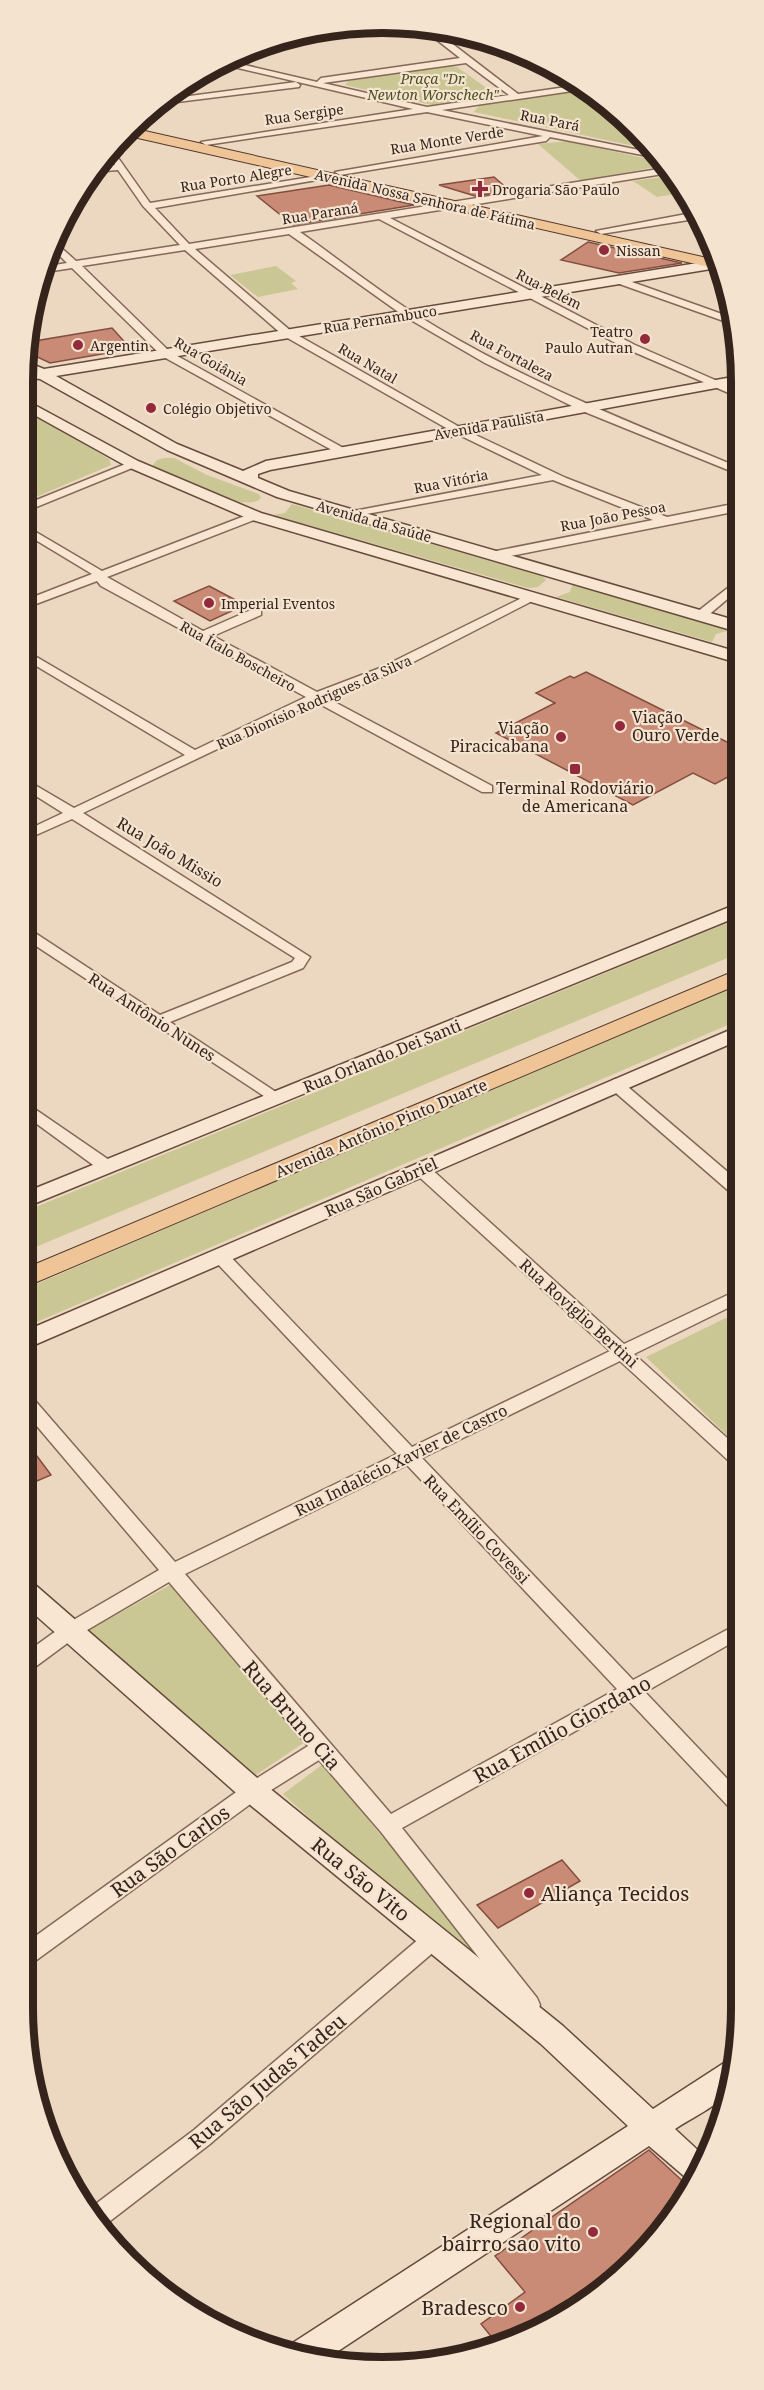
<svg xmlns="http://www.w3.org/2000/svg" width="764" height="2390" viewBox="0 0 764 2390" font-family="'Noto Serif',serif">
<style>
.green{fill:#cac794}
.building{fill:#ca8b76;stroke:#834e3f;stroke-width:1.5}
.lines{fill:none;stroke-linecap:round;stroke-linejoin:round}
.street-casing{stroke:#846858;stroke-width:3}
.secondary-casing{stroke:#664a3c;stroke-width:3}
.primary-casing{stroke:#52382d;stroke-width:2}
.street{fill:#f8e6d2;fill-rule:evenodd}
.secondary{fill:#f8e6d2;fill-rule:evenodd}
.primary{fill:#efc597;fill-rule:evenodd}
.poi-dot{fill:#922a3c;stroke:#f4e3cf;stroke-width:2}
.labels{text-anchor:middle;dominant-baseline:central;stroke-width:4.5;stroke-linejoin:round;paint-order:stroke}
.far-park-label{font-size:14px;font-style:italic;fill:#4c5023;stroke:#f4e3cf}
.far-street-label{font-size:14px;fill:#34241c;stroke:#f4e3cf}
.far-poi-label{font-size:14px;fill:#34241c;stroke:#f4e3cf;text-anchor:start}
.poi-label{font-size:16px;fill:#34241c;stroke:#f4e3cf;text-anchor:start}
.street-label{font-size:16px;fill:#34241c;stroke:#f4e3cf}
.near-street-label{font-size:20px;fill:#34241c;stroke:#f4e3cf}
.near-poi-label{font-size:20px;fill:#34241c;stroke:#f4e3cf;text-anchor:end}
.rim{fill:none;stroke:#34241c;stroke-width:8}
</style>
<rect width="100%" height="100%" fill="#ecd7c0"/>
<path class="green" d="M447 65 457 67 495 94 432 105 345 85 348 81Z
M586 90 636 128 653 150 474 112 480 105Z
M568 141 657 161 660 166 581 181 538 144Z
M671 176 692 205 675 194 657 197 633 181Z
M276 266 296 281 291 283 298 289 258 297 230 275Z
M29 411 109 459 111 465 29 500Z
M165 458H174L207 475 259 494 261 498C245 516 171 476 152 466L157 460Z
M292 504 542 576 546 580 538 587 528 588 273 515 285 513Z
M573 583 730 630 716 634 712 642 556 597 570 592Z
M737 919V954L26 1251V1211Z
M737 984V1021L25 1327V1289Z
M736 1313V1444L646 1357Z
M170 1585 305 1742 253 1777 89 1630Z
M323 1764 379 1833 451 1913 528 2011 441 1938 283 1794Z"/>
<path class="building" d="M494 177 510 191 475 196 439 185Z
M329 185 414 205 293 225 257 196Z
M588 242 682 263 619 273 561 260Z
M112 328 131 349 50 363 29 353V342Z
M209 586 245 605 210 621 174 601Z
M586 672 737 747V772L715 784 693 773 633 805 496 733 555 703 536 693 570 676 574 678Z
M25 1440 51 1475 25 1486Z
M562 1860 580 1881 498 1928 477 1905Z
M649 2150 689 2187 681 2208 582 2307 498 2345 481 2324 525 2292 495 2256Z"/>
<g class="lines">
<defs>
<path id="street" d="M358 29H382L277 44 288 39Z
M423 29H433L518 94 580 85 586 89 442 110 654 153 658 158 550 137 546 141 340 175 335 172 543 136 427 112 206 145 201 142 413 109 225 65 232 62 317 82 321 78 460 58ZM466 63 509 95 427 107 323 83Z
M296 82 300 85 299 87 161 104 167 99Z
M114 152 150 203 329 174 334 177 155 208 189 244 665 168 669 173 390 218 635 345 738 390V397L627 349 379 219 300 232C337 258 373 287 412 312 513 377 627 421 738 467V474L580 410 485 363 404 316 289 234 195 249 292 332 463 429 566 478 667 517 738 503V511L495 559 491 558V552L653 520 553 480 350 517V513L354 511 542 475 455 433 284 336 185 250 82 266 170 352 347 450V454H339L162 356 72 268 46 272 48 266 67 263 55 251 57 244 76 261 180 245 143 206 118 170 93 172 98 167 115 165 109 156Z
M697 212 701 218 601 234 596 231Z
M618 277 733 318 735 325 614 282 613 280Z
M133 461 139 464 137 466 29 510V503Z
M255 512 261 516 259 518 107 577 203 631 253 609H261V615L213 636 317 692 380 668 530 594 534 593 540 597 390 674 327 698 492 786V792H482L316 702 83 813 310 957 303 968 170 1022 282 1096 284 1099 282 1102 276 1104 27 940V930L32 931 160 1015 292 962 295 958 72 819 27 839V830L63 813 28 791V781L74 808 185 755 28 661V652L195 750 306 697 101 586 97 581 28 607V599L92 574 29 536V528L102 571Z
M738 580V590L705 618H697V612Z
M615 1079 621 1081 737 1180 736 1193 730 1192 609 1087 607 1084Z
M26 1103 112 1162 114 1166 112 1170H100L26 1116Z
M422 1165 428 1166 624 1344 736 1291V1304L634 1354 736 1446V1464L730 1462 620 1361 422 1458 633 1680 736 1625 735 1641 645 1692 735 1787V1808L728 1806 629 1701 402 1828 537 1998 540 2005 537 2012 529 2015 521 2012 381 1832 319 1760 260 1797 31 1964 23 1966V1945L246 1785 308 1746 169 1582 77 1636 31 1670 24 1673V1654L63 1626 159 1570 25 1412V1394L31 1396 175 1562 397 1454 215 1261 213 1257 215 1253H227L412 1447 610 1351 416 1174 414 1170 416 1166ZM407 1465 617 1689 391 1814 185 1574Z
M435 1929 443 1932 446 1938 443 1944 210 2144 101 2228 89 2209 194 2130 427 1932Z"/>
<path id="secondary" d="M716 260 717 268 56 376 177 444 243 471 266 461 738 376V384L270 470 258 474V478L289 491 738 621V632L277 497 167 450 40 379 32 378 29 363 44 369Z
M29 402 138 461 261 513 738 652V663L249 519 128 467 29 412Z
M737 904V917L26 1207V1192Z
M737 1027V1041L25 1349V1331Z
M24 1580 33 1583 263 1783 563 2026 653 2109 724 2063 735 2060C734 2103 708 2107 675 2129L703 2155 691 2182 649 2146 323 2361 288 2350 291 2344 628 2126 541 2044 243 1799 24 1605Z"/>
<path id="primary" d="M136 129 716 260 718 269 129 136Z
M737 970V985L25 1287 26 1268Z"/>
</defs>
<use href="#street" class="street-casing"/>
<use href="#secondary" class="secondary-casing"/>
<use href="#primary" class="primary-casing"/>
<use href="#street" class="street"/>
<use href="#secondary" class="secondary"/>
<use href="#primary" class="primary"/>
</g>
<g class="poi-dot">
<path d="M477 180h6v6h6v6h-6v6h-6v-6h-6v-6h6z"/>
<circle cx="604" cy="250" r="6"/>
<circle cx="645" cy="339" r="6"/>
<circle cx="78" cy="345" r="6"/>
<circle cx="151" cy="408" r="6"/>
<circle cx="209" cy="603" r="6"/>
<circle cx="620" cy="726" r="6"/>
<circle cx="561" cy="737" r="6"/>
<rect x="569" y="763" width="12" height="12" rx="3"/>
<circle cx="529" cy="1893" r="6"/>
<circle cx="593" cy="2232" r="6"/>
<circle cx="520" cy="2307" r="6"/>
</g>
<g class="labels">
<g class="far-park-label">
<text x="433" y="78">Praça "Dr.<tspan x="433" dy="16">Newton Worschech"</tspan></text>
</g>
<g class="far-street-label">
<text transform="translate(304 114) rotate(-8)">Rua Sergipe</text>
<text transform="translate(550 120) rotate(11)">Rua Pará</text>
<text transform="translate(447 140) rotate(-9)">Rua Monte Verde</text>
<text transform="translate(236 178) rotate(-9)">Rua Porto Alegre</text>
<text transform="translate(425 199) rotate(13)">Avenida Nossa Senhora de Fátima</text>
<text transform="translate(320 213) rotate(-9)">Rua Paraná</text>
<text transform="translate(549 289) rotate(27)">Rua Belém</text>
<text transform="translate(380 319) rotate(-9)">Rua Pernambuco</text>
<text transform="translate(512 355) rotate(28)">Rua Fortaleza</text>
<text transform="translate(211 361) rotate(30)">Rua Goiânia</text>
<text transform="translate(368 363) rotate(30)">Rua Natal</text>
<text transform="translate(489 425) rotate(-10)">Avenida Paulista</text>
<text transform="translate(451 481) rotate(-11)">Rua Vitória</text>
<text transform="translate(613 516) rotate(-11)">Rua João Pessoa</text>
<text transform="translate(374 521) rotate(16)">Avenida da Saúde</text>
<text transform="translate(238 656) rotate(29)">Rua Ítalo Boscheiro</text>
<text transform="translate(314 702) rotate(-24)">Rua Dionísio Rodrigues da Silva</text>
</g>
<g class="far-poi-label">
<text x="492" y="189">Drogaria São Paulo</text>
<text x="616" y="250">Nissan</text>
<text x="633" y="331" text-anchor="end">Teatro<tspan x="633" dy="16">Paulo Autran</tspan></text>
<text x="90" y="345">Argentin</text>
<text x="163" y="408">Colégio Objetivo</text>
<text x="221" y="603">Imperial Eventos</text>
</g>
<g class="poi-label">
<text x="632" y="717">Viação<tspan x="632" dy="18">Ouro Verde</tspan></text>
<text x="549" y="728" text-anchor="end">Viação<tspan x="549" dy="18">Piracicabana</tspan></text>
<text x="575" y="788" text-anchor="middle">Terminal Rodoviário<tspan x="575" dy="18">de Americana</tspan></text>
</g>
<g class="street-label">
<text transform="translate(170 852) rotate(31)">Rua João Missio</text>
<text transform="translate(152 1017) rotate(33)">Rua Antônio Nunes</text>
<text transform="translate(382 1056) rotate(-22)">Rua Orlando Dei Santi</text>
<text transform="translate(381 1128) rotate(-23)">Avenida Antônio Pinto Duarte</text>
<text transform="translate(381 1187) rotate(-24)">Rua São Gabriel</text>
<text transform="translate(579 1313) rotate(42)">Rua Roviglio Bertini</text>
<text transform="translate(401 1460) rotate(-26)">Rua Indalécio Xavier de Castro</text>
<text transform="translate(477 1529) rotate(46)">Rua Emílio Covessi</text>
</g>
<g class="near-street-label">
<text transform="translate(292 1715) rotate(49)">Rua Bruno Cia</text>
<text transform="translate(562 1729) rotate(-29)">Rua Emílio Giordano</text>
<text transform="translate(170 1851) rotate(-36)">Rua São Carlos</text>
<text transform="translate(361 1879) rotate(39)">Rua São Vito</text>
<text transform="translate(267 2081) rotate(-40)">Rua São Judas Tadeu</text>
</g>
<g class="near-poi-label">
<text x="541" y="1893" text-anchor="start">Aliança Tecidos</text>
<text x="581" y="2220">Regional do<tspan x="581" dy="23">bairro sao vito</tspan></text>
<text x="508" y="2307">Bradesco</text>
</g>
</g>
<path d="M0 0H764V2390H0ZM382 33H382A349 349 0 0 1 731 382V2008A349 349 0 0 1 382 2357H382A349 349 0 0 1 33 2008V382A349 349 0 0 1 382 33Z" fill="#f4e3cf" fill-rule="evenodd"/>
<path class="rim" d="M382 33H382A349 349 0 0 1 731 382V2008A349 349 0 0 1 382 2357H382A349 349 0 0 1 33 2008V382A349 349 0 0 1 382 33Z"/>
</svg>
